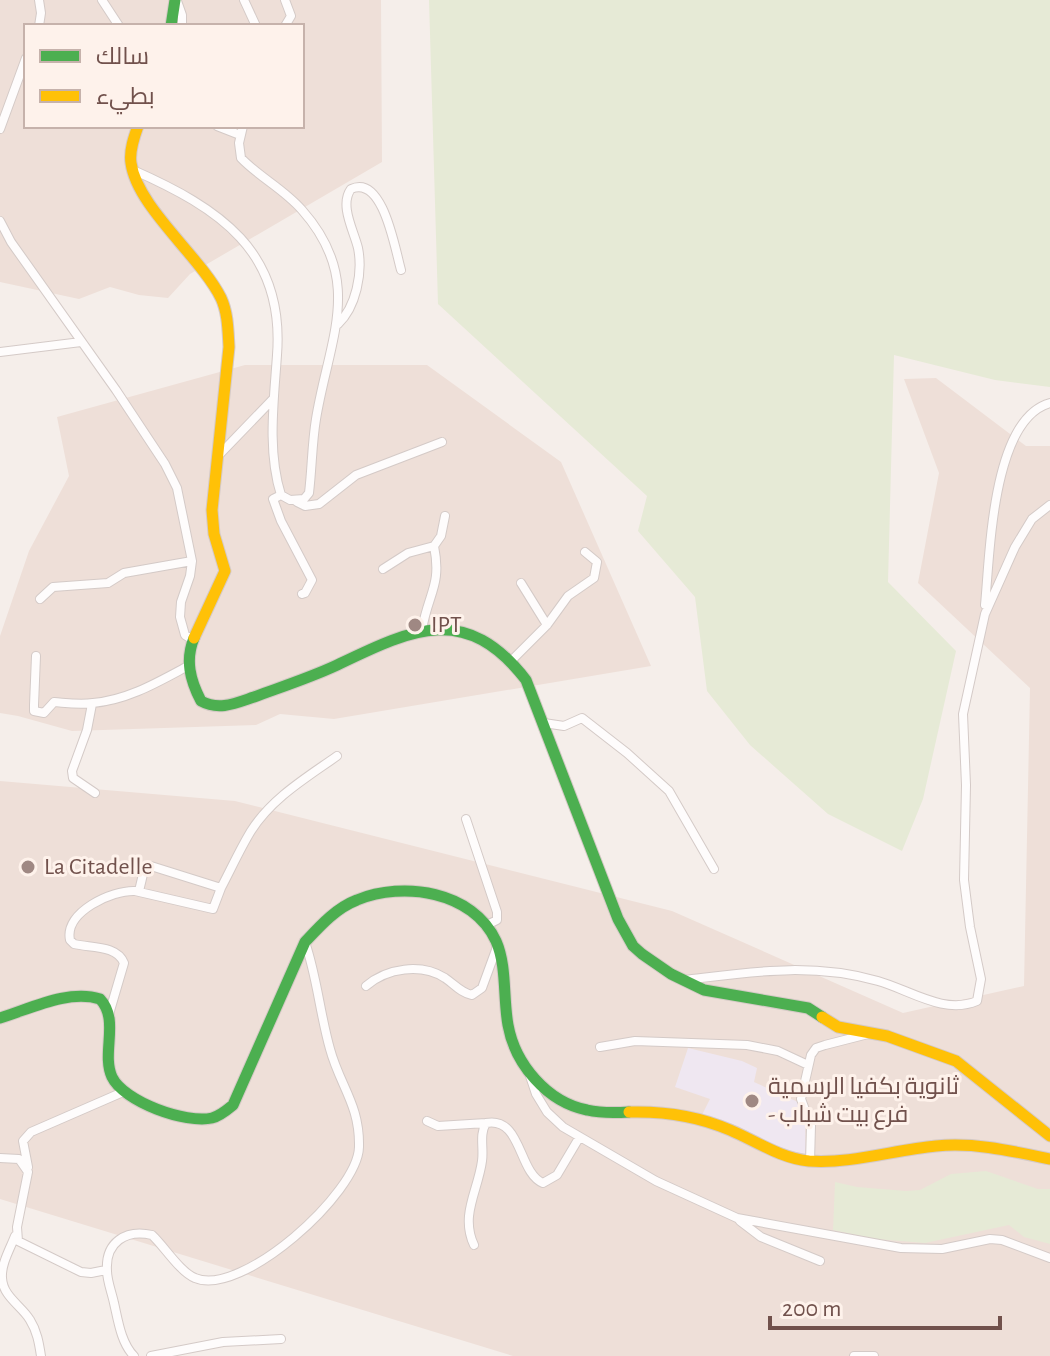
<svg xmlns="http://www.w3.org/2000/svg" width="1050" height="1356" viewBox="0 0 1050 1356" font-family="'Alegreya Sans',Cairo,sans-serif">
<style>
.residential{fill:#eedfd8;fill-rule:evenodd}
.education{fill:#efe7f1}
.green{fill:#e6ead6}
.lines{fill:none;stroke-linecap:round;stroke-linejoin:round}
.street-casing{stroke:#d4cac7;stroke-width:10}
.fast-casing{stroke:#d5cac6;stroke-width:13}
.slow-casing{stroke:#d5cac6;stroke-width:13}
.street{stroke:#fefcfc;stroke-width:8}
.fast{stroke:#4caf50;stroke-width:11}
.slow{stroke:#ffc107;stroke-width:11}
.poi-dot{fill:#9f8883;stroke:#fef2eb;stroke-width:3}
.labels{text-anchor:middle;dominant-baseline:central;stroke-width:6;stroke-linejoin:round;paint-order:stroke}
.poi-label{font-size:24px;fill:#71514c;stroke:#fef2eb;text-anchor:start}
</style>
<rect width="100%" height="100%" fill="#f5eeea"/>
<path class="residential" d="M0 0H381L382 162 190 274 168 298 139 295 110 287 79 299 0 282ZM26 26H302V126H26Z
M245 365H427L561 462 651 666 334 719 280 714 256 725 72 731 18 716 0 713V636L29 551 69 476 57 417Z
M936 378 1026 446H1050V1356H513L0 1199V781L235 801 672 911 903 1013 1024 986 1030 688 918 583 939 473 904 379Z"/>
<path class="education" d="M688 1048 742 1061 757 1068 754 1082 798 1102 805 1118 806 1154 780 1149 738 1126 702 1115 710 1099 675 1087Z"/>
<path class="green" d="M429 0H1050V387L995 380 894 355 888 582 956 651 923 799 902 851 828 814 750 745 707 691 695 597 638 531 647 496 438 304Z
M986 1171 1038 1189H1050V1244L1024 1237 1009 1225 925 1243 876 1239 833 1230 835 1182 857 1187 906 1191 920 1190 951 1174Z"/>
<g class="lines">
<defs>
<path id="street" d="M102 0 119 26
M244 0 256 26
M177 1 182 15V26
M39 26 41 13 39 0
M285 26 291 16 285 0
M217 126 240 135
M0 129 26 58
M133 170C219 208 285 251 277 355 274 400 267 451 281 495L290 500 304 499 309 493C312 468 312 443 316 419 329 339 365 281 302 210 284 189 259 177 241 158L239 143 243 126
M0 221 11 242 116 390 165 464 177 488 192 561 190 576 181 602 180 617 185 635 193 640
M338 324C356 307 363 273 358 248 354 231 339 205 351 189 383 174 395 249 401 270
M0 352 81 342
M219 455 273 399
M281 495 273 499 281 521 312 580 305 593 302 594
M297 502 305 506 319 504 356 475 442 442
M383 569 408 553 434 546
M521 583 547 625
M40 599 53 587 108 583 124 573 192 561
M985 605C990 554 992 419 1050 403
M422 630C428 593 442 586 434 546L441 536 445 516
M36 656 34 705V711L44 713 54 702C67 703 80 705 93 703 128 700 158 682 188 666
M511 661 547 625 568 596 594 578 597 562 585 552
M92 704 87 730 72 771 73 778 95 793
M544 723 564 726 582 718 627 753 669 791 714 869
M466 819 497 912V920L487 925
M221 888C231 869 240 849 251 831 272 798 306 778 337 756
M684 980C752 972 810 962 878 981 910 990 944 1015 977 1001L981 979 970 927 964 880 966 785 963 714 985 614 1015 547 1032 519 1050 505
M366 986C387 968 421 963 445 978 454 984 461 993 472 995L482 988 497 947
M109 1014 124 963C117 945 91 948 74 944L70 940C64 912 112 890 135 891L213 909 221 888 151 866 144 870 139 891
M600 1047 635 1041 747 1045 778 1051 808 1065
M530 1076 536 1094 547 1112 563 1127 656 1181 737 1218 901 1248 942 1249 990 1239 1002 1240 1050 1258
M427 1121 438 1126 486 1123
M0 1158 19 1159 28 1172 17 1227 18 1241 81 1272 91 1273 106 1270
M810 1161 811 1126 801 1099 811 1055 816 1048 825 1045 868 1034
M28 1167 23 1141 31 1132 123 1092
M740 1221 761 1237 820 1261
M15 1236C10 1249 1 1264 2 1278 3 1297 22 1306 30 1320 37 1331 39 1343 41 1356
M474 1245C460 1215 478 1191 482 1161 484 1148 479 1135 486 1123 522 1116 518 1173 543 1183L557 1175 579 1138
M134 1356C121 1343 118 1320 114 1303 112 1293 107 1281 107 1271 105 1242 126 1229 152 1235 164 1246 180 1272 195 1278 241 1298 358 1193 359 1147 360 1105 340 1086 330 1049 320 1014 317 977 305 942
M151 1356 223 1342 281 1339
M854 1356H874"/>
<path id="fast" d="M171 26 175 0
M194 638C185 660 190 680 201 701 219 711 236 703 254 697 281 687 309 678 335 666 410 630 465 601 526 680L618 919 633 946 642 954 671 974 704 990 808 1008 822 1017
M0 1018C30 1009 68 989 100 999 120 1020 101 1053 112 1077 124 1102 186 1124 212 1118 220 1116 227 1110 233 1105L305 942C320 926 336 908 357 900 403 881 473 891 496 941 507 966 503 998 508 1025 515 1064 547 1102 587 1110 600 1113 615 1113 629 1112"/>
<path id="slow" d="M138 126C134 137 129 151 131 163 137 207 200 256 221 298 228 313 228 331 229 347L212 510 214 534 225 571 194 638
M822 1017 838 1027 887 1036 956 1061 1050 1136
M629 1112C664 1111 698 1116 730 1130 756 1141 780 1158 809 1161 851 1164 894 1150 936 1146 974 1142 1012 1151 1050 1159"/>
</defs>
<use href="#street" class="street-casing"/>
<use href="#fast" class="fast-casing"/>
<use href="#slow" class="slow-casing"/>
<use href="#street" class="street"/>
<use href="#fast" class="fast"/>
<use href="#slow" class="slow"/>
</g>
<g class="poi-dot">
<circle cx="415" cy="625" r="8"/>
<circle cx="28" cy="867" r="8"/>
<circle cx="752" cy="1101" r="8"/>
</g>
<g class="labels">
<g class="poi-label">
<text x="431" y="625">IPT</text>
<text x="44" y="867">La Citadelle</text>
<text x="768" y="1087">ثانوية بكفيا الرسمية<tspan x="768" dy="28">- فرع بيت شباب</tspan></text>
</g>
</g>
<rect x="24" y="24" width="280" height="104" fill="#fef2eb" stroke="#c6b2ab" stroke-width="2"/>
<rect x="40" y="50" width="40" height="12" fill="#4caf50" stroke="#c6b2ab" stroke-width="2"/>
<text x="96" y="64" font-size="24" fill="#71514c">سالك</text>
<rect x="40" y="90" width="40" height="12" fill="#ffc107" stroke="#c6b2ab" stroke-width="2"/>
<text x="96" y="104" font-size="24" fill="#71514c">بطيء</text>
<path d="M770 1316v12h230v-12" fill="none" stroke="#71514c" stroke-width="4"/>
<text x="782" y="1316" font-size="24" fill="#71514c" stroke="#fef2eb" stroke-width="6" paint-order="stroke">200 m</text>
</svg>
